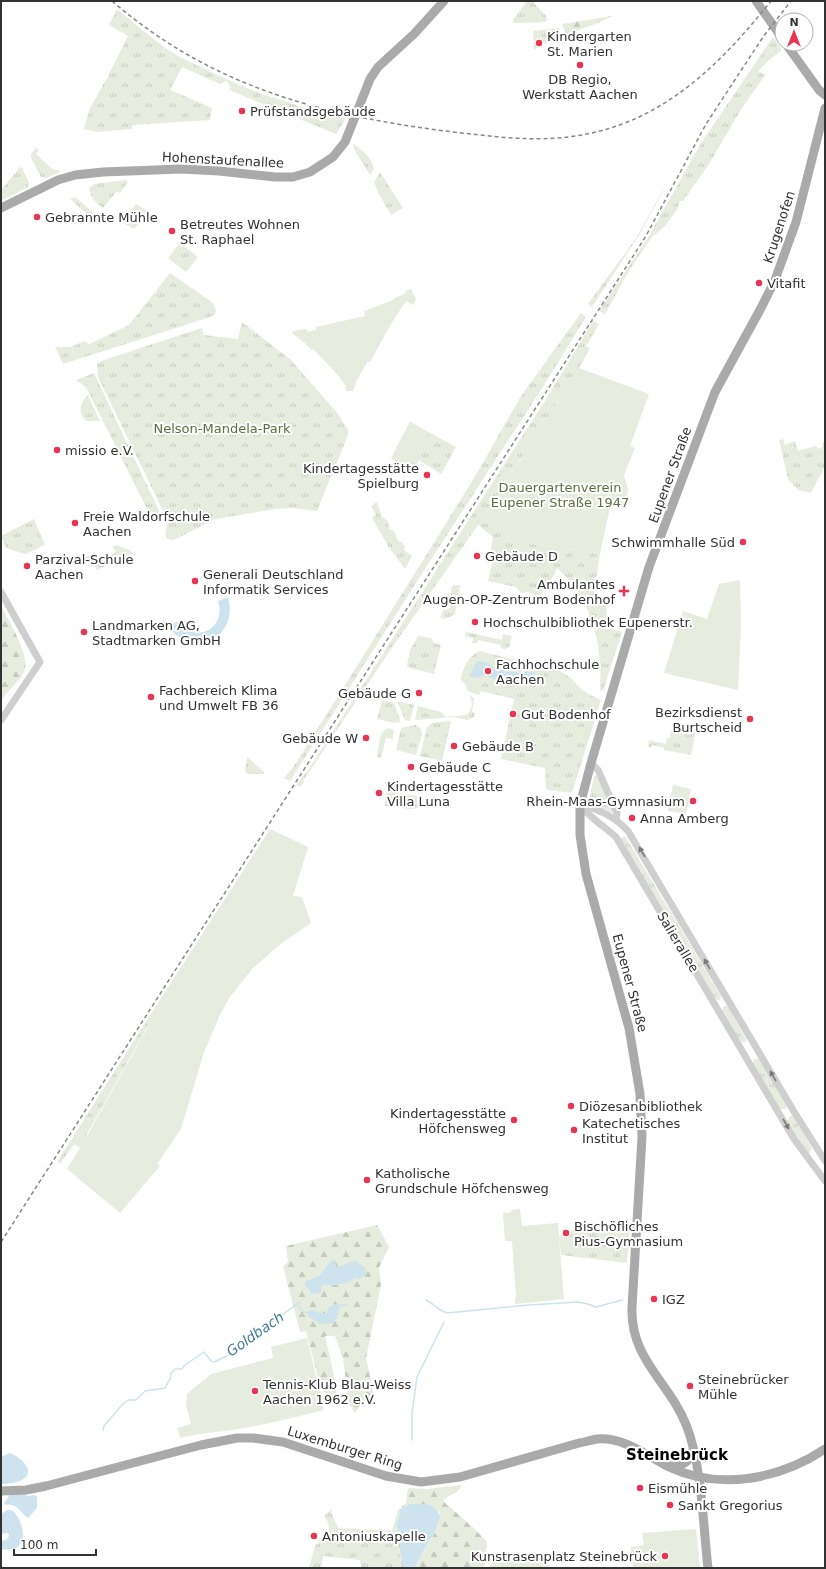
<svg xmlns="http://www.w3.org/2000/svg" width="826" height="1569" viewBox="0 0 826 1569" font-family="'DejaVu Sans',sans-serif">
<style>
.grass{fill:url(#grass-tufts)}
.forest{fill:url(#forest-firs)}
.garden{fill:#e6ecde}
.water{fill:#cde4ee}
.lines{fill:none;stroke-linecap:round;stroke-linejoin:round}
.stream{stroke:#cde4ee;stroke-width:1.5}
.minor{stroke:#cfcfcf;stroke-width:7}
.major{stroke:#aaa;stroke-width:9}
.rail{stroke:#878787;stroke-width:1.5;stroke-dasharray:4 3;stroke-linecap:butt}
.oneway{fill:#797979}
.poi-dot{fill:#e83551;stroke:#fff;stroke-width:1.5}
.labels{text-anchor:middle;dominant-baseline:central;stroke-width:4;stroke-linejoin:round;paint-order:stroke}
.poi-label{font-size:13px;fill:#323232;stroke:#fff;text-anchor:start}
.street-label{font-size:13px;fill:#323232;stroke:#fff}
.park-label{font-size:13px;fill:#596f3e;stroke:#fff}
.water-label{font-size:14px;font-style:italic;fill:#3d7c97;stroke:#fff}
.quarter-label{font-size:15px;font-weight:bold;fill:#000;stroke:#fff}
</style>
<defs>
<pattern id="grass-tufts" width="24" height="20" patternUnits="userSpaceOnUse"><rect width="24" height="20" fill="#e6ecde"/><path d="M3 7l-1-3M5 7V3M7 7l1-3M15 17l-1-3M17 17v-4M19 17l1-3" fill="none" stroke="#c6cbbf"/></pattern>
<pattern id="forest-firs" width="22" height="20" patternUnits="userSpaceOnUse"><rect width="22" height="20" fill="#e6ecde"/><path d="M5 1l3.5 6h-7zM16 11l3.5 6h-7z" fill="#c6cbbf"/></pattern>
</defs>
<rect width="100%" height="100%" fill="#fff"/>
<path class="grass" d="M527 1H532L546 16 547 20 545 22 514 23 513 20Z
M117 9C133 22 150 37 167 49 179 57 192 63 205 69 250 92 297 107 346 118L336 134 229 90 230 88 228 82 226 81 220 84 182 67 170 90 212 108 210 120 133 125 131 129 97 132 84 129 90 108 108 76 128 36 109 25Z
M559 28 560 35 534 50 533 31Z
M773 37 782 50 769 60 758 71 765 75 740 111 709 164 683 201H680L677 210 665 226 652 237 630 269 605 314 599 311 649 236 701 143Z
M353 143C362 150 372 158 374 169L370 175 354 149Z
M36 148 39 150 36 154 52 169 59 170 60 172 46 178 41 177 31 158V154Z
M677 165 641 232 592 307 588 304 637 237Z
M20 167 22 168 29 183 28 187 1 201V190Z
M380 172 403 208 391 215 378 192 374 182Z
M126 180 128 182 120 193 117 191 103 208C96 203 90 197 89 188L94 184Z
M74 197 77 198 100 219 97 223 70 199Z
M136 204 146 210V214L135 228H132L125 223 124 220Z
M180 243 198 257 186 272 168 258Z
M170 273 213 303 216 310 215 314 210 317 63 364 55 347H71L84 341 89 344 129 325Z
M581 313 586 317 546 382 423 572 292 778 290 781 284 778 294 766 337 698 476 475 521 396Z
M593 321 599 324 586 346 590 348 579 368 481 521 536 545 600 553 594 593 599 600 606 605 608 628 622 632 603 691 600 690C603 644 592 599 557 568L554 575 539 597 527 592 521 593 516 587 488 581 494 554 490 553 493 537 478 525 391 649 305 778 301 787 296 785 309 769 548 396Z
M242 322 291 360 338 414 348 430V435L317 511 292 508 275 509 215 519 174 540C160 540 167 528 168 521L98 377 97 364 104 360 202 328 204 335 238 339Z
M94 373 160 513 161 519 158 523 154 522 152 519 86 387 76 380Z
M88 395 89 398 100 421H86C78 413 79 403 88 395Z
M410 422 456 447 441 474 419 460 413 470 391 459Z
M783 439 785 445 795 441 798 451 816 446 818 449 824 446 822 443 825 441V466L811 493 798 490 788 479 779 440Z
M377 502 381 514 380 515C387 521 389 519 389 529L394 531 398 541 402 542 405 547 404 550 412 556 405 569 388 546 372 518 376 515 371 506Z
M34 519 45 545 25 554 6 548 1 536Z
M116 545 130 550 132 553 97 570 91 559 87 560 86 557 93 554 94 562H99L101 558 104 561 109 555 111 556 116 551 112 547Z
M454 585 461 586 458 588 460 590 455 614 445 619 440 618 443 611 450 608 451 588Z
M466 632 502 640 503 634 512 636 509 647 505 649 500 648 501 645 478 640 477 643H472L473 638 465 636Z
M418 636 431 638 434 643 441 645 435 670 434 671 435 674 410 668 407 666 410 650Z
M479 651 558 670 571 678 579 687 590 695 601 700 572 793 548 790 546 788 545 768 501 759 514 699 481 691 479 695 468 691 465 684 461 680C462 668 468 657 479 651Z
M470 696 474 698 472 712 475 713 474 717 467 720 453 717 416 720 415 719 418 706 441 712 446 717 466 715C472 711 473 703 470 696Z
M381 700 394 703 400 719V722L394 723 377 719 382 701Z
M397 701 414 705 410 721 405 720Z
M451 721 442 761 420 756 427 727 432 723Z
M693 724 697 725 691 755 664 750V748L652 745 651 748 648 747 649 740 666 744 667 738H670L671 730 691 735Z
M416 725 421 729 422 734 416 755 396 750 401 728Z
M388 728 394 730 393 739 386 738 381 758 377 757C379 748 378 732 388 728Z
M247 757 263 771 265 774H247L245 771Z
M597 775 613 812 612 813 589 801 594 777Z
M387 791 417 796 418 808 410 809 384 806Z
M625 836 721 996 720 1000H717L711 995 620 839Z
M726 1006 728 1007 746 1039 745 1043 740 1041 722 1012 723 1007Z
M147 1020 149 1024 86 1136 80 1133 74 1144 60 1164 57 1162Z
M754 1059H759L787 1106 786 1109H780L753 1063Z
M790 1116H793L812 1148 810 1153H807L787 1122Z
M575 1221 630 1225 627 1263 561 1255 559 1236 571 1234V1231L575 1229Z
M332 1509 331 1512 338 1528 397 1531 402 1568H361L360 1560 323 1556 321 1568H309L315 1546 329 1532 328 1522 324 1516Z"/>
<path class="forest" d="M612 16 598 23 566 34 562 24Z
M1 605C8 621 33 658 23 674 17 684 7 691 1 701Z
M377 1225 389 1247 379 1268 381 1285 366 1358 375 1400 362 1403 355 1413 349 1404 343 1359 335 1336H325L332 1366 339 1406 321 1389 306 1331 300 1332 283 1266 288 1262 286 1246Z
M462 1485 458 1491 444 1499V1502C459 1515 474 1527 487 1542L484 1568H415C421 1552 443 1528 439 1512L410 1504 400 1510 398 1518 404 1566 403 1568H402L397 1532 392 1531 398 1510 406 1503 408 1488 427 1489Z"/>
<path class="garden" d="M411 289 416 299 413 305 406 301 391 324 370 362 368 361 357 380 353 391H347L345 388 346 386 336 373 313 349 312 350 306 345V344L292 333 293 331 306 329 308 332 316 330V327L365 316 364 311 393 300V299L406 293 405 291Z
M579 368 649 394 630 446 635 448 624 475 628 489 626 507 611 503 600 553 536 545 481 521Z
M410 422 429 433 411 465 393 454Z
M740 580 741 626 738 690 664 673 683 611 707 619 719 584Z
M673 785 691 789 686 814 668 811Z
M270 829 308 847 293 896 302 897 311 923 282 943 253 968 229 998 219 1017 203 1055 181 1129 157 1164 160 1166 120 1213 67 1169 80 1148 74 1144 80 1133 87 1136 149 1025 147 1020Z
M520 1209 522 1226 558 1223 564 1299 515 1304V1297H516L512 1241H505L503 1213 511 1212V1210Z
M598 1233H620V1245L598 1244Z
M307 1338 324 1410C296 1417 268 1424 239 1429 219 1432 200 1433 180 1438L177 1428 191 1424 186 1405 187 1394 211 1374 273 1358 271 1347Z
M696 1529 700 1568H633L631 1547 644 1545 642 1533Z
M518 1553 527 1554 549 1565V1568H487L497 1560H510Z"/>
<path class="water" d="M228 597C240 638 191 661 168 626L178 621C194 645 227 629 218 601Z
M478 661 485 662 491 665 493 669 497 670 501 668 508 672H534L535 678 534 682 530 684H519L511 681H500L484 675 479 678 470 676 474 666Z
M335 1260 336 1266 339 1267C354 1262 351 1256 365 1268L366 1274 359 1279 355 1278C346 1284 335 1287 325 1284L321 1287V1293L312 1294 305 1285V1282L320 1275 331 1261Z
M334 1304 340 1305 337 1319 333 1323 320 1324 308 1316V1311L313 1310 326 1314 329 1307Z
M10 1453C18 1456 34 1468 26 1477 20 1483 9 1484 1 1484V1457Z
M12 1486 24 1491 27 1496 35 1495 37 1497V1508L28 1518C20 1513 17 1502 5 1505L4 1503 8 1498Z
M410 1504C423 1504 436 1502 440 1517 436 1536 422 1550 415 1568H403L397 1524 400 1510Z
M7 1510H11C20 1514 28 1539 19 1546 15 1550 6 1549 1 1550V1541L6 1540 9 1536 8 1533 1 1534V1514Z"/>
<g class="lines">
<path class="stream" d="M426 1300C434 1304 438 1310 447 1313L529 1305 578 1302 588 1304 596 1307 622 1300
M297 1304 304 1312 309 1314
M339 1305H347
M103 1430 104 1426 121 1406 128 1400H136L145 1391 165 1388 171 1377V1373L175 1369H182L185 1365 204 1352 212 1362 217 1361 235 1351 236 1348 300 1302
M412 1440V1413L417 1377 444 1322"/>
<path class="minor" d="M1 592 40 662 1 720
M591 763 598 770 617 813 616 820
M580 805C590 818 604 826 616 837L794 1139 825 1181
M580 805C598 808 616 818 628 831L793 1110 825 1161"/>
<path class="major" d="M756 1 782 38
M786 44 819 90 825 95
M1 208 58 180 75 175 103 172 181 169 219 171 275 177H293L310 172 333 157 345 142 370 79 378 67 414 34 444 1
M669 1466C682 1466 690 1463 693 1450
M1 1491 26 1490 46 1486 201 1445 237 1438H253L283 1442 386 1476 421 1482 460 1477 579 1443C585 1442 591 1440 597 1439 624 1437 646 1455 669 1467 720 1491 780 1479 825 1449
M708 1568C703 1524 702 1467 687 1427 670 1382 630 1360 632 1307L642 1137 640 1094 629 1028 586 874 580 835V805L591 763 649 567 715 392 761 308 775 280 796 222 825 108"/>
<path class="rail" d="M112 1C213 88 324 116 453 132 515 139 564 146 625 123 686 99 731 51 771 1
M360 108 365 109
M1 1242 646 236 706 124 763 37 791 1"/>
</g>
<defs><path id="oneway-solid" d="M-6-.8H1V-3.2L6.5 0L1 3.2V.8H-6Z"/></defs>
<g class="oneway">
<use href="#oneway-solid" transform="translate(642 852) rotate(-120)"/>
<use href="#oneway-solid" transform="translate(707 964) rotate(-120)"/>
<use href="#oneway-solid" transform="translate(773 1076) rotate(-120)"/>
<use href="#oneway-solid" transform="translate(786 1124) rotate(60)"/>
</g>
<g class="poi-dot">
<circle cx="539" cy="43" r="4"/>
<circle cx="580" cy="65" r="4"/>
<circle cx="242" cy="111" r="4"/>
<circle cx="37" cy="217" r="4"/>
<circle cx="172" cy="231" r="4"/>
<circle cx="759" cy="283" r="4"/>
<circle cx="57" cy="450" r="4"/>
<circle cx="427" cy="475" r="4"/>
<circle cx="75" cy="523" r="4"/>
<circle cx="743" cy="542" r="4"/>
<circle cx="477" cy="556" r="4"/>
<circle cx="27" cy="566" r="4"/>
<circle cx="195" cy="581" r="4"/>
<path d="M622 585h4v4h4v4h-4v4h-4v-4h-4v-4h4z"/>
<circle cx="475" cy="622" r="4"/>
<circle cx="84" cy="632" r="4"/>
<circle cx="488" cy="671" r="4"/>
<circle cx="419" cy="693" r="4"/>
<circle cx="151" cy="697" r="4"/>
<circle cx="513" cy="714" r="4"/>
<circle cx="750" cy="719" r="4"/>
<circle cx="366" cy="738" r="4"/>
<circle cx="454" cy="746" r="4"/>
<circle cx="411" cy="767" r="4"/>
<circle cx="379" cy="793" r="4"/>
<circle cx="693" cy="801" r="4"/>
<circle cx="632" cy="818" r="4"/>
<circle cx="571" cy="1106" r="4"/>
<circle cx="514" cy="1120" r="4"/>
<circle cx="574" cy="1130" r="4"/>
<circle cx="367" cy="1180" r="4"/>
<circle cx="566" cy="1233" r="4"/>
<circle cx="654" cy="1299" r="4"/>
<circle cx="690" cy="1386" r="4"/>
<circle cx="255" cy="1391" r="4"/>
<circle cx="640" cy="1488" r="4"/>
<circle cx="670" cy="1505" r="4"/>
<circle cx="314" cy="1536" r="4"/>
<circle cx="665" cy="1556" r="4"/>
</g>
<g class="labels">
<g class="poi-label">
<text x="547" y="36">Kindergarten<tspan x="547" dy="15">St. Marien</tspan></text>
<text x="580" y="79" text-anchor="middle">DB Regio,<tspan x="580" dy="15">Werkstatt Aachen</tspan></text>
<text x="250" y="111">Prüfstandsgebäude</text>
<text x="45" y="217">Gebrannte Mühle</text>
<text x="180" y="224">Betreutes Wohnen<tspan x="180" dy="15">St. Raphael</tspan></text>
<text x="767" y="283">Vitafit</text>
<text x="65" y="450">missio e.V.</text>
<text x="419" y="468" text-anchor="end">Kindertagesstätte<tspan x="419" dy="15">Spielburg</tspan></text>
<text x="83" y="516">Freie Waldorfschule<tspan x="83" dy="15">Aachen</tspan></text>
<text x="735" y="542" text-anchor="end">Schwimmhalle Süd</text>
<text x="485" y="556">Gebäude D</text>
<text x="35" y="559">Parzival-Schule<tspan x="35" dy="15">Aachen</tspan></text>
<text x="203" y="574">Generali Deutschland<tspan x="203" dy="15">Informatik Services</tspan></text>
<text x="615" y="584" text-anchor="end">Ambulantes<tspan x="615" dy="15">Augen-OP-Zentrum Bodenhof</tspan></text>
<text x="483" y="622">Hochschulbibliothek Eupenerstr.</text>
<text x="92" y="625">Landmarken AG,<tspan x="92" dy="15">Stadtmarken GmbH</tspan></text>
<text x="496" y="664">Fachhochschule<tspan x="496" dy="15">Aachen</tspan></text>
<text x="159" y="690">Fachbereich Klima<tspan x="159" dy="15">und Umwelt FB 36</tspan></text>
<text x="411" y="693" text-anchor="end">Gebäude G</text>
<text x="742" y="712" text-anchor="end">Bezirksdienst<tspan x="742" dy="15">Burtscheid</tspan></text>
<text x="521" y="714">Gut Bodenhof</text>
<text x="358" y="738" text-anchor="end">Gebäude W</text>
<text x="462" y="746">Gebäude B</text>
<text x="419" y="767">Gebäude C</text>
<text x="387" y="786">Kindertagesstätte<tspan x="387" dy="15">Villa Luna</tspan></text>
<text x="685" y="801" text-anchor="end">Rhein-Maas-Gymnasium</text>
<text x="640" y="818">Anna Amberg</text>
<text x="579" y="1106">Diözesanbibliothek</text>
<text x="506" y="1113" text-anchor="end">Kindertagesstätte<tspan x="506" dy="15">Höfchensweg</tspan></text>
<text x="582" y="1123">Katechetisches<tspan x="582" dy="15">Institut</tspan></text>
<text x="375" y="1173">Katholische<tspan x="375" dy="15">Grundschule Höfchensweg</tspan></text>
<text x="574" y="1226">Bischöfliches<tspan x="574" dy="15">Pius-Gymnasium</tspan></text>
<text x="662" y="1299">IGZ</text>
<text x="698" y="1379">Steinebrücker<tspan x="698" dy="15">Mühle</tspan></text>
<text x="263" y="1384">Tennis-Klub Blau-Weiss<tspan x="263" dy="15">Aachen 1962 e.V.</tspan></text>
<text x="648" y="1488">Eismühle</text>
<text x="678" y="1505">Sankt Gregorius</text>
<text x="322" y="1536">Antoniuskapelle</text>
<text x="657" y="1556" text-anchor="end">Kunstrasenplatz Steinebrück</text>
</g>
<g class="street-label">
<text transform="translate(223 160) rotate(3)">Hohenstaufenallee</text>
<text transform="translate(779 227) rotate(-72)">Krugenofen</text>
<text transform="translate(670 475) rotate(-70)">Eupener Straße</text>
<text transform="translate(678 942) rotate(59)">Salierallee</text>
<text transform="translate(630 983) rotate(75)">Eupener Straße</text>
<text transform="translate(345 1448) rotate(17)">Luxemburger Ring</text>
</g>
<g class="park-label">
<text x="222" y="428">Nelson-Mandela-Park</text>
<text x="560" y="487">Dauergartenverein<tspan x="560" dy="15">Eupener Straße 1947</tspan></text>
</g>
<g class="water-label">
<text transform="translate(255 1334) rotate(-35)">Goldbach</text>
</g>
<g class="quarter-label">
<text x="677" y="1455">Steinebrück</text>
</g>
</g>
<rect width="826" height="1569" fill="none" stroke="#323232" stroke-width="4"/>
<g transform="translate(794 32)"><circle r="19" fill="#ffffff" stroke="#adadad"/>
<path d="M0-3L7 15L0 10L-7 15Z" fill="#e83551"/>
<text y="-6" font-size="11" font-weight="bold" text-anchor="middle" fill="#323232">N</text>
</g>
<path d="M14 1549v6h82v-6" fill="none" stroke="#323232" stroke-width="2"/>
<text x="20" y="1549" font-size="12" fill="#323232" stroke="#ffffff" stroke-width="3" paint-order="stroke">100 m</text>
</svg>
